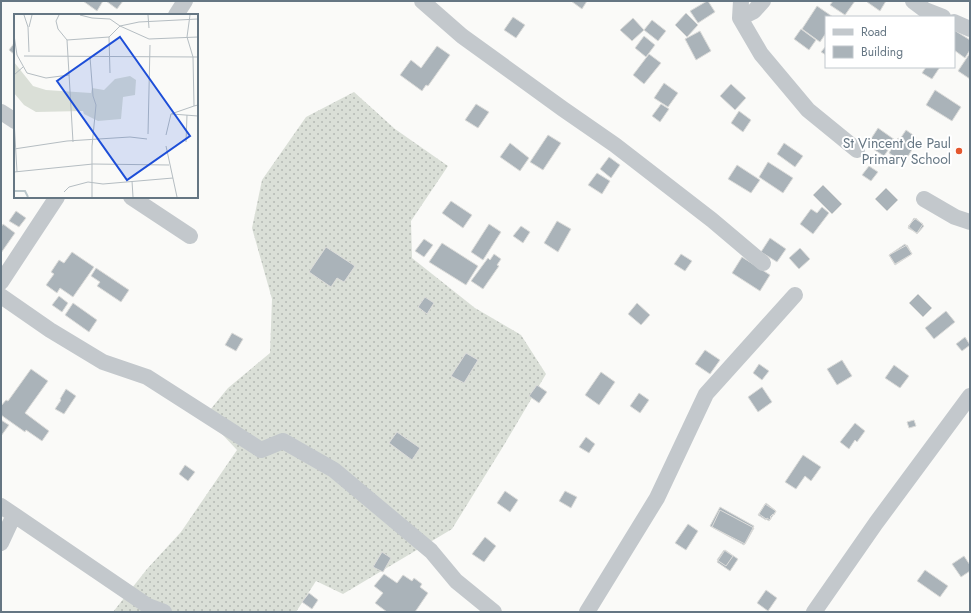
<svg xmlns="http://www.w3.org/2000/svg" width="971" height="613" viewBox="0 0 971 613" font-family="Jost,sans-serif">
<style>
.grass{fill:url(#grass-dots)}
.building{fill:#aab3b9;stroke:#dcdcda}
.lines{fill:none;stroke-linecap:round;stroke-linejoin:round}
.minor{stroke:#c3c8cc;stroke-width:16}
.poi-dot{fill:#e4572e;stroke:#fff;stroke-width:1.5}
.labels{text-anchor:middle;dominant-baseline:central;stroke-width:4;stroke-linejoin:round;paint-order:stroke}
.poi-label{font-size:14px;fill:#657683;stroke:#fff;text-anchor:end}
.inset-river{fill:none;stroke:#bbc7cb;stroke-width:2}
.inset-road{fill:none;stroke:#b5bdc2;stroke-width:1}
.view{fill:#1d4ed8;fill-opacity:0.15;stroke:#1d4ed8;stroke-width:2}
.inset-edge{fill:none;stroke:#657683;stroke-width:2}
</style>
<defs>
<pattern id="grass-dots" width="8" height="8" patternUnits="userSpaceOnUse"><rect width="8" height="8" fill="#dadfd7"/><path d="M2 2h.1M6 6h.1" fill="none" stroke="#b4b9b4" stroke-width="1.8" stroke-linecap="round"/></pattern>
</defs>
<rect width="100%" height="100%" fill="#fafaf8"/>
<path class="grass" d="M354 92 395 129 448 166 411 221 412 258 475 308 521 335 546 374 504 445 452 529 343 594 316 581 296 612H113L147 569 181 532 237 450 205 416 228 388 270 353 272 299 252 228 262 180 306 117Z"/>
<path class="building" d="M83 1H103L97 11Z
M106 1H123L117 9Z
M571 1H587L582 9Z
M707 1H708L715 12 698 23 690 11Z
M833 1H855L845 15 830 5Z
M867 1H886L880 11 867 2Z
M817 6 833 17H826V33L820 42 802 29Z
M686 13 698 25 687 37 675 25Z
M513 17 525 25 516 38 504 30Z
M633 18 644 30 632 41 620 30Z
M652 20 666 31 658 41 644 30Z
M801 29 816 40 809 50 794 39Z
M954 30 970 40V50L965 58 954 50Z
M700 31 711 51 696 60 685 39Z
M644 36 655 45 646 57 635 48Z
M15 42V55L9 50Z
M437 46 450 55 428 86 426 85 422 91 400 75 411 60 421 68Z
M826 46V55L821 52Z
M970 53V79L958 71Z
M649 54 661 63 644 84 633 75Z
M926 67H940L932 79 922 73Z
M664 83 678 93 668 107 654 98Z
M731 84 746 98 735 110 720 96Z
M935 90 961 107 952 121 926 105Z
M476 104 489 112 478 128 465 120Z
M661 104 669 109 660 122 652 116Z
M739 111 751 120 743 132 731 123Z
M878 128 895 140 884 156 867 145Z
M906 130 916 137 910 145 900 139Z
M548 135 561 143 543 170 530 162Z
M898 138 913 148 904 163 889 153Z
M510 143 529 158 520 171 500 157Z
M784 143 803 156 795 167 777 154Z
M609 157 620 165 611 178 600 169Z
M768 162 793 178 783 193 759 177Z
M737 165 760 180 751 193 728 179Z
M869 166 878 172 871 181 862 175Z
M597 173 610 181 602 194 588 185Z
M823 185 842 204 832 214 813 195Z
M886 188 898 200 887 211 875 199Z
M451 201 472 215 463 228 442 213Z
M822 207 829 213 813 234 800 224 811 209 817 213Z
M16 211 26 218 19 227 9 221Z
M914 218 923 224 917 233 908 228Z
M916 218 924 226 917 234 908 226Z
M557 221 571 229 558 252 544 243Z
M3 224 15 233 1 253V227Z
M489 224 501 232 483 260 471 252Z
M521 226 530 232 523 243 513 236Z
M770 238 786 249 777 262 761 252Z
M424 239 433 245 424 257 415 251Z
M442 243 478 266 466 285 429 262Z
M905 244 912 254 895 265 889 255Z
M907 245 912 254 895 264 889 255Z
M326 247 355 266 344 282 337 278 331 287 309 272Z
M800 248 810 259 799 269 789 258Z
M72 252 94 267 73 297 60 288 57 293 46 285 54 274 51 272 59 260 64 263Z
M494 254 501 259 497 265 499 266 483 289 471 281 488 258 490 260Z
M681 254 692 261 685 271 674 264Z
M742 257 770 275 760 291 732 273Z
M96 268 129 290 121 302 97 286 100 282 91 276Z
M918 294 932 308 923 317 909 303Z
M59 296 68 303 62 312 52 305Z
M425 297 434 303 427 314 418 307Z
M73 303 97 320 89 332 65 315Z
M637 303 650 315 641 325 628 314Z
M946 311 955 322 934 339 925 328Z
M232 333 243 339 236 351 225 345Z
M965 337 970 345 962 351 956 344Z
M705 350 720 360 710 374 695 364Z
M466 353 478 360 464 383 451 376Z
M842 360 852 376 837 385 827 369Z
M759 364 769 371 762 380 753 373Z
M894 365 909 376 900 388 885 378Z
M31 369 48 381 25 413 49 431 42 441 26 430 25 432 1 415V406L6 400 8 401Z
M601 372 615 382 599 405 585 395Z
M537 385 547 392 539 403 529 396Z
M762 387 772 402 758 412 748 397Z
M66 389 76 396 64 414 55 409 61 400 60 399Z
M639 393 649 400 640 413 630 406Z
M1 420 9 425 1 436Z
M914 420 916 426 909 428 907 422Z
M855 423 865 431 857 442 855 440 849 449 840 442Z
M397 432 420 448 412 460 389 443Z
M586 437 595 444 589 453 579 447Z
M803 455 821 467 811 481 805 476 796 489 785 482Z
M185 465 195 472 188 481 179 474Z
M505 491 518 500 510 512 497 503Z
M565 491 577 497 571 508 559 501Z
M766 503 776 511 774 515 773 514 770 517 771 518 770 520 767 518 766 520 758 515Z
M765 504 776 511 769 521 759 514Z
M720 507 754 526 744 545 710 526Z
M720 510 754 528 745 544 712 527Z
M688 524 698 531 686 550 675 543Z
M485 537 496 546 484 562 472 554Z
M724 550 733 556 726 566 717 560Z
M725 550 738 559 730 571 717 562Z
M382 552 391 558 383 572 373 567Z
M964 556 970 565V571L961 577 952 564Z
M925 570 948 586 940 597 917 581Z
M384 574 397 583 403 575 412 581 414 578 422 584 420 587 428 593 415 612H387L375 603 383 593 374 586Z
M766 590 777 598 768 611 757 603Z
M309 593 318 600 312 609 302 602Z"/>
<g class="lines">
<path class="minor" d="M422 1 462 36 563 109 615 145 712 220 763 263
M741 1 740 18 761 54 808 110 857 150
M913 1 925 10 943 17
M176 15 185 1
M740 18 754 11 763 1
M954 22 970 29
M1 112 15 121
M131 197 190 236
M924 199 955 217 970 222
M1 282 57 197
M1 296 50 330 103 362 147 377 261 450 283 441 334 470 431 551 456 581 494 612
M1 506 148 606 164 612
M1 543 14 515
M587 612 657 498 706 394 795 295
M814 612 876 523 970 396"/>
</g>
<circle class="poi-dot" cx="959" cy="151" r="4"/>
<g class="labels">
<g class="poi-label">
<text x="951" y="143">St Vincent de Paul<tspan x="951" dy="16">Primary School</tspan></text>
</g>
</g>
<g transform="translate(14 14)">
<rect width="184" height="184" fill="#fafaf8"/>
<path d="M0 48 19 72 32 76 77 79 78 74 90 76 101 65 116 62 122 66 121 81 109 83 107 105 84 107 70 100 69 97 22 98 10 91 0 79Z" fill="#dadfd7"/>
<path class="inset-river" d="M0 177H11L14 183"/>
<path class="inset-road" d="M10 1 14 13 15 38M45 1 42 7 44 15 53 26 59 128M66 1 78 4 96 5 106 12 125 8 184 5M134 1 135 14M176 1 173 23 179 43 180 92 184 91M15 13 18 1M0 21 3 41 13 59 32 64 55 61M95 23 96 59M53 26 95 23 106 12 135 25 184 23M10 42 184 43M76 43 79 82 82 91 78 132V183M0 61 9 53M158 100 184 102M0 106 3 158M134 120 136 31M152 121 157 100 180 92M172 128 173 101M152 132 163 183M0 135 53 127 116 123 133 125M0 158 79 150 155 151M118 167 119 183M50 178 55 173 74 168 89 170 159 164"/>
<path class="view" d="M106 23 176 122 113 166 43 67Z"/>
<rect width="184" height="184" class="inset-edge"/>
</g>
<rect width="971" height="613" fill="none" stroke="#657683" stroke-width="4"/>
<rect x="825" y="16" width="130" height="52" fill="#ffffff" stroke="#c1c8cd"/>
<rect x="833" y="29" width="20" height="6" fill="#c3c8cc" stroke="#c1c8cd"/>
<text x="861" y="36" font-size="12" fill="#657683">Road</text>
<rect x="833" y="46" width="20" height="12" fill="#aab3b9" stroke="#c1c8cd"/>
<text x="861" y="56" font-size="12" fill="#657683">Building</text>
</svg>
